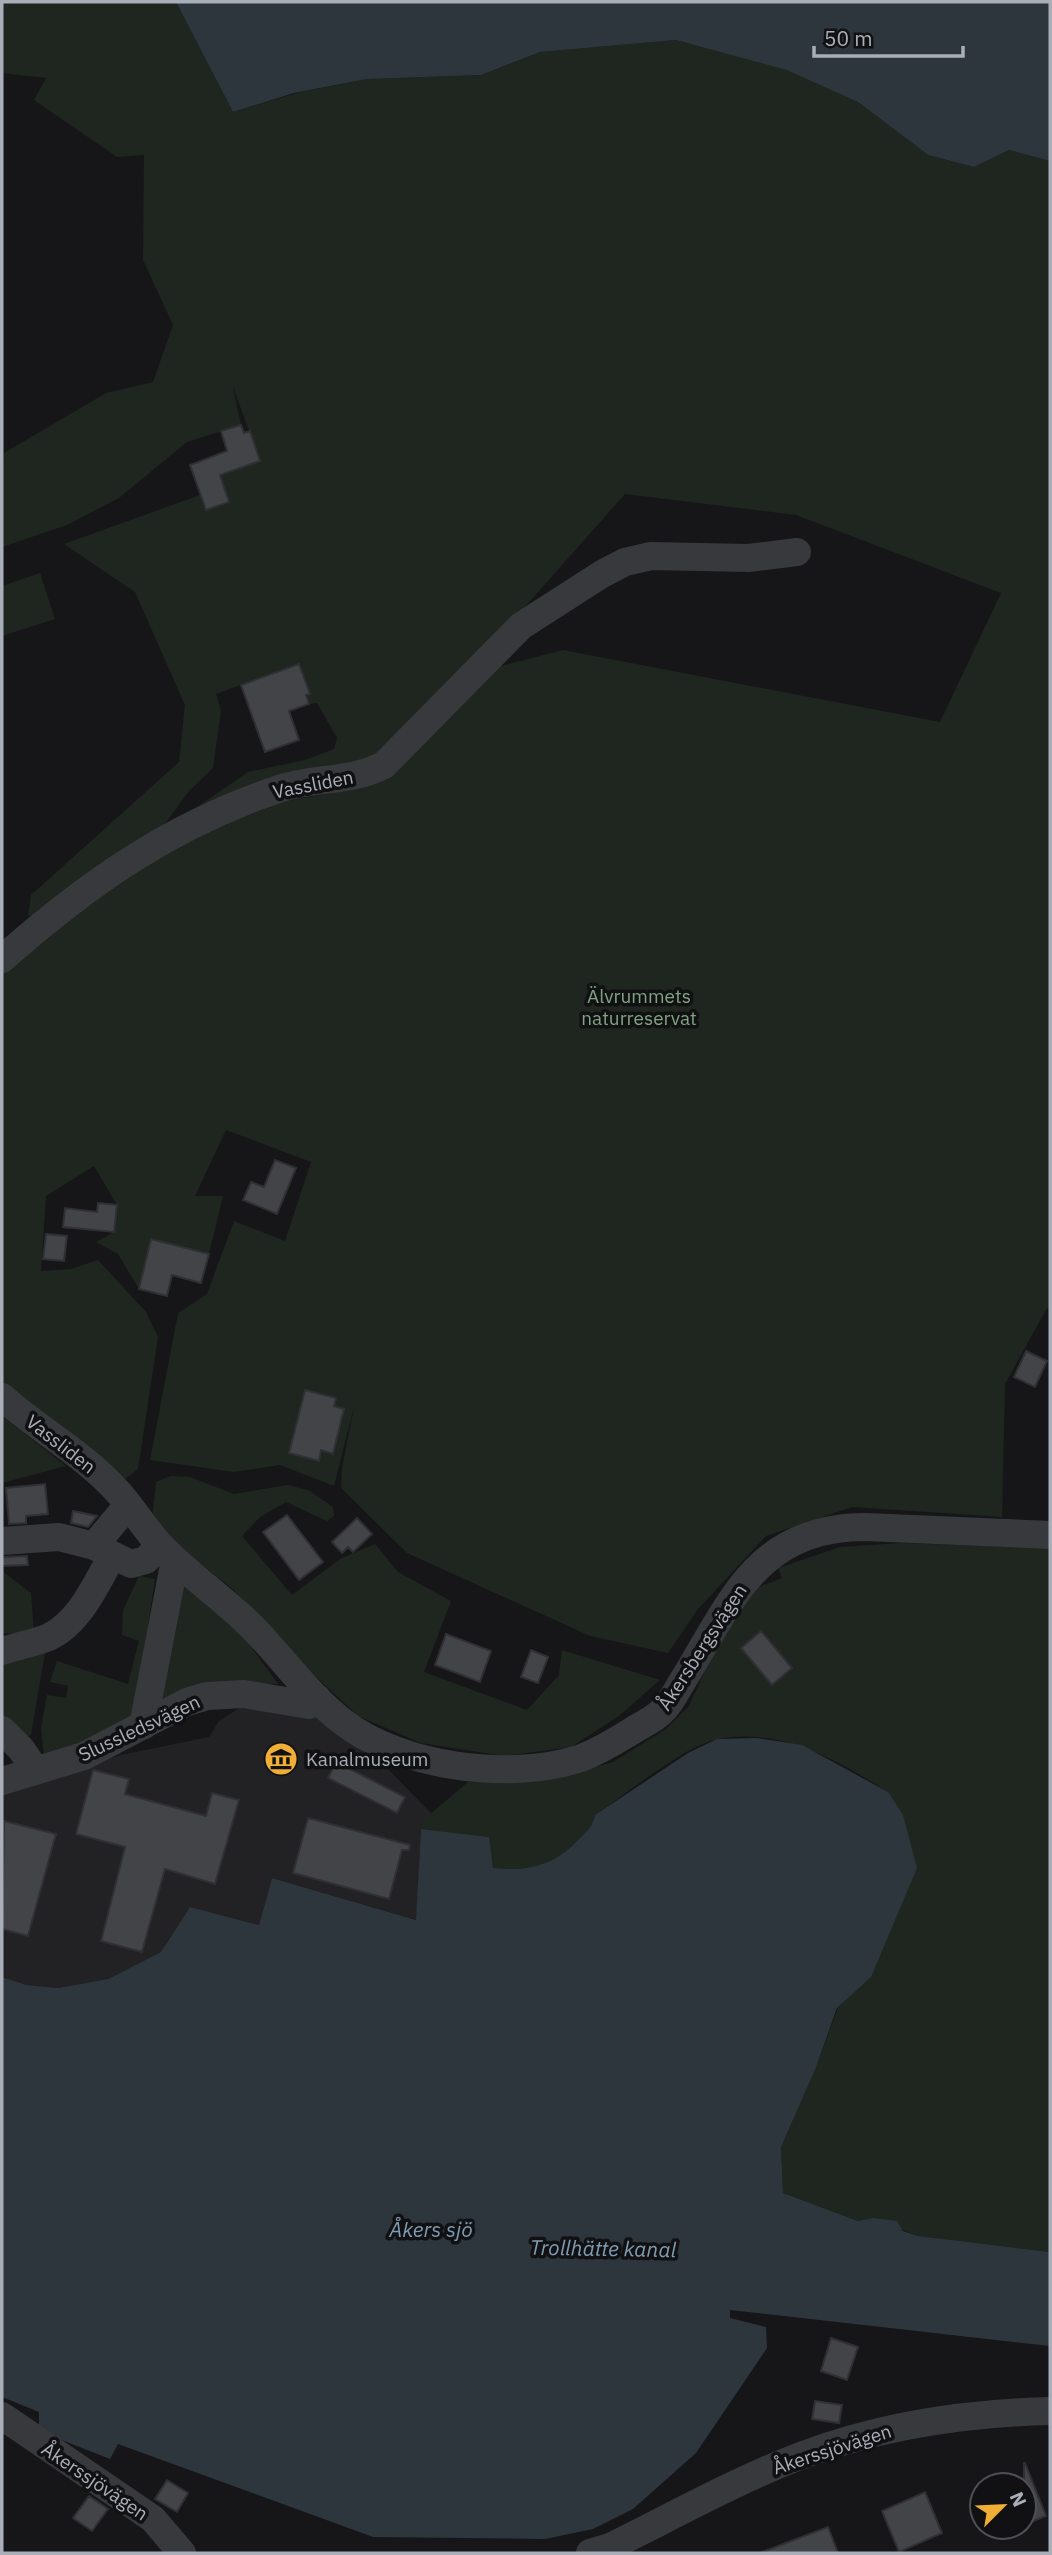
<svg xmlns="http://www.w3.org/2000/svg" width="1052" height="2555" viewBox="0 0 1052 2555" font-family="'IBM Plex Sans',sans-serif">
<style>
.built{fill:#222225}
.green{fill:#1e261f}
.water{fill:#2d363c}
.building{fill:#434448;stroke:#303034;stroke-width:2}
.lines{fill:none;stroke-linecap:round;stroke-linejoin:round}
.minor{stroke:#37393d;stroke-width:28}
.labels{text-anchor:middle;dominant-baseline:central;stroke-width:7;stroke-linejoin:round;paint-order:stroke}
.street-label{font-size:19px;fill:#a9aeb8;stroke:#111113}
.park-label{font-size:19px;fill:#80a381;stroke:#111113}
.poi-label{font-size:19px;fill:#a9aeb8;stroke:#111113;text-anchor:start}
.water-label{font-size:21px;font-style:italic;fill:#809cb3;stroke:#111113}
</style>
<rect width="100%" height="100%" fill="#161618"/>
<path class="built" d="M244 1705 318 1713 371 1752 431 1813 423 1821 421 1829 417 1920 272 1878 259 1925 190 1907 161 1952 108 1979 58 1988 27 1985 2 1977V1791L121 1755 209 1737 219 1721Z"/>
<path class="green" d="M2 2H176L233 112 297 93 367 79 481 75 540 52 676 40 689 44 730 41 858 102 928 155 974 167 1009 150 1050 161V1309L1047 1308 1005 1384 1002 1517 852 1507 766 1536 698 1609 668 1653 590 1636 407 1553 341 1488 342 1468 354 1407 334 1486 280 1465 234 1472 150 1460 178 1313 207 1294 234 1221 285 1241 311 1162 226 1130 195 1196H223L209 1254 151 1239 139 1289 118 1254 96 1242 114 1232 117 1205 94 1166 46 1196 41 1271 71 1269 98 1260 146 1312 158 1337 138 1469 124 1480 21 1401 2 1381V971L168 845 286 801 351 790 486 670 563 650 940 722 1001 593 796 515 625 494 524 608 372 763 207 810 197 807 248 772 305 760 334 749 337 738 317 703 309 704 306 695 309 693 299 664 216 694 221 711 213 768 189 791 159 832 45 915 28 916 31 895 179 762 185 705 135 592 64 544 200 495 206 510 229 502 220 476 260 461 233 387 241 425 187 442 119 498 67 525 2 547 4 453 106 393 153 382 173 325 143 260 144 155 117 157 34 100 46 78 2 73Z
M40 573 55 619 2 636V586Z
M2 1416 66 1466 2 1483Z
M171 1476 190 1477 234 1494 287 1485 308 1490 333 1507 334 1516 327 1521 286 1502 260 1517 242 1536 292 1595 340 1559 375 1544 398 1572 451 1601 424 1672 527 1710 559 1675 562 1650 660 1680 619 1716 571 1747 504 1756 421 1743 358 1716 281 1644 233 1589 177 1546 152 1519 156 1482Z
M900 1543 1050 1548V2252L918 2236 873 2218 858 2221 783 2193 781 2147 815 2070 838 2008 849 1996 888 1792C838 1760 780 1727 718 1739 684 1746 626 1794 595 1815 592 1827 586 1833 577 1841 551 1867 528 1871 493 1868L488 1837 421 1829 423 1820 468 1782 547 1780 613 1762 666 1729 689 1706 719 1640 754 1589 782 1578 778 1568 840 1547Z
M2 1571 31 1593 34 1634 2 1633Z
M179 1574 235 1625 278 1684 213 1683 156 1702Z
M139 1576 155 1579 134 1716 91 1743 44 1759 41 1728 47 1695 66 1698 68 1686 50 1682 57 1661 128 1684 139 1641 122 1635 123 1610Z
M45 1653 31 1735 20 1739 2 1726V1662Z"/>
<path class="water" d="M176 2H1050V161L1009 150 974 167 928 155 858 102 787 70 676 40 540 52 481 75 367 79 294 93 233 112Z
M757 1738 802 1745 888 1792 903 1815 917 1868 871 1977 837 2008 815 2070 781 2147 783 2193 858 2221 873 2218 897 2221 903 2231 918 2236 1050 2252V2346L730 2310V2318L766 2327 767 2348 696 2453 633 2509 593 2529 545 2539 373 2537 118 2444 110 2459 39 2431V2412L2 2397V1977L27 1985 58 1988 108 1979 161 1952 190 1907 259 1925 272 1878 416 1920 421 1829 489 1837 493 1868C527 1871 551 1867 576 1842 585 1833 592 1828 595 1815L688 1753 717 1739Z"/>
<path class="building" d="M241 425 244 433 250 431 260 461 220 475 229 502 206 510 190 465 227 451 221 431Z
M299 664 310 694 306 695 309 704 289 711 299 740 265 752 241 685Z
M275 1160 296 1168 277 1214 243 1200 251 1182 264 1187Z
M98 1203 117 1205 114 1232 63 1227 65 1208 97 1212Z
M46 1234 67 1236 64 1261 43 1259Z
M151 1239 209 1254 201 1283 172 1275 167 1296 139 1289Z
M1026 1351 1047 1361 1035 1387 1014 1377Z
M305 1390 336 1398 334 1406 344 1409 333 1454 321 1450 319 1461 289 1453Z
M45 1484 48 1514 26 1516V1523L9 1524 6 1488Z
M73 1511 97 1516 88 1527 71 1523Z
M287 1515 323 1562 299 1580 263 1532Z
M357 1518 372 1534 353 1552 348 1547 342 1553 332 1542Z
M27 1556 28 1565 2 1566V1557Z
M761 1631 792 1668 772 1685 741 1648Z
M446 1634 491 1651 480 1682 435 1665Z
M531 1650 548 1657 538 1683 521 1677Z
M336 1762 405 1797 397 1813 328 1778Z
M93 1770 129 1779 125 1794 206 1816 212 1793 239 1800 215 1884 165 1869 142 1952 101 1941 125 1847 76 1834Z
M308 1818 410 1845 409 1850H402L389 1899 293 1873Z
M4 1821 56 1834 28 1936 2 1929Z
M831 2338 858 2347 847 2380 821 2371Z
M815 2401 842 2405 839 2423 812 2419Z
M1025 2463 1046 2516 1024 2525V2463Z
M167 2480 188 2493 177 2512 155 2499Z
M925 2492 942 2533 899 2552 882 2511Z
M89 2496 108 2509 92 2531 73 2518Z
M828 2527 838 2553H763L762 2552Z"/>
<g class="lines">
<path class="minor" d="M2 959C86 885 169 826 276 790 311 777 349 783 384 765L521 626 602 574 625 562 651 556 748 558 797 552
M2 1397C39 1430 85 1455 118 1492 133 1508 144 1528 159 1544 187 1574 222 1597 251 1626 282 1657 308 1695 343 1722 401 1767 509 1781 578 1759 597 1753 615 1741 632 1731 641 1725 653 1720 660 1713 670 1705 678 1688 685 1677 733 1598 759 1527 866 1527L1050 1535
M2 1541 59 1537 94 1546 131 1564 146 1560 160 1545
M94 1546 128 1505
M2 1651C17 1646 35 1643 49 1637 80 1622 96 1584 112 1556
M143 1726 175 1560
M2 1730 21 1749 36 1771
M2 1781 84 1756 187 1702 207 1696 244 1694 309 1705 317 1698
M2 2416 153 2519 182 2553
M590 2553 610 2547C673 2516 737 2480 803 2455 883 2425 966 2413 1050 2411"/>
</g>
<defs>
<symbol id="museum-disc" viewBox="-11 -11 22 22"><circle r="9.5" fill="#f0ae37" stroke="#111113"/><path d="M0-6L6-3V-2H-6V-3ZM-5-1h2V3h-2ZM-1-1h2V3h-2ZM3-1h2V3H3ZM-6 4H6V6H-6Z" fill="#111"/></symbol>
</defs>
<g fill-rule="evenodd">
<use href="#museum-disc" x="262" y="1740" width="38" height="38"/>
</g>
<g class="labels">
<g class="street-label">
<text transform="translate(313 784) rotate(-11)">Vassliden</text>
<text transform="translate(61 1444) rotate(38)">Vassliden</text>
<text transform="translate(702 1647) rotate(-57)">Åkersbergsvägen</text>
<text transform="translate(139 1728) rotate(-25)">Slussledsvägen</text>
<text transform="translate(832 2449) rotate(-18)">Åkerssjövägen</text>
<text transform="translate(95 2481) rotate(34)">Åkerssjövägen</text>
</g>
<g class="park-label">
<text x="639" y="996">Älvrummets<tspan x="639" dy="22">naturreservat</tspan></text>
</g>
<g class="poi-label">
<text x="306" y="1759">Kanalmuseum</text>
</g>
<g class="water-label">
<text x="431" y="2229">Åkers sjö</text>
<text transform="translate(603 2248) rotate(1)">Trollhätte kanal</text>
</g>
</g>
<rect width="1052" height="2555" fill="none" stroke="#a9aeb8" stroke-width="7"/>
<g transform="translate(1003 2506) rotate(66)"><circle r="33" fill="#111113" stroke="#4e5055" stroke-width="2"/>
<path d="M0-5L12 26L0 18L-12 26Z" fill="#f0ae37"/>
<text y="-10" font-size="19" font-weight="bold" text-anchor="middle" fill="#a9aeb8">N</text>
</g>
<path d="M814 46v10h149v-10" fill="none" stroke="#a9aeb8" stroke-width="3.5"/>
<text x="824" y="46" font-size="21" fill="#a9aeb8" stroke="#111113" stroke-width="5" paint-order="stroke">50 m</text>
</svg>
